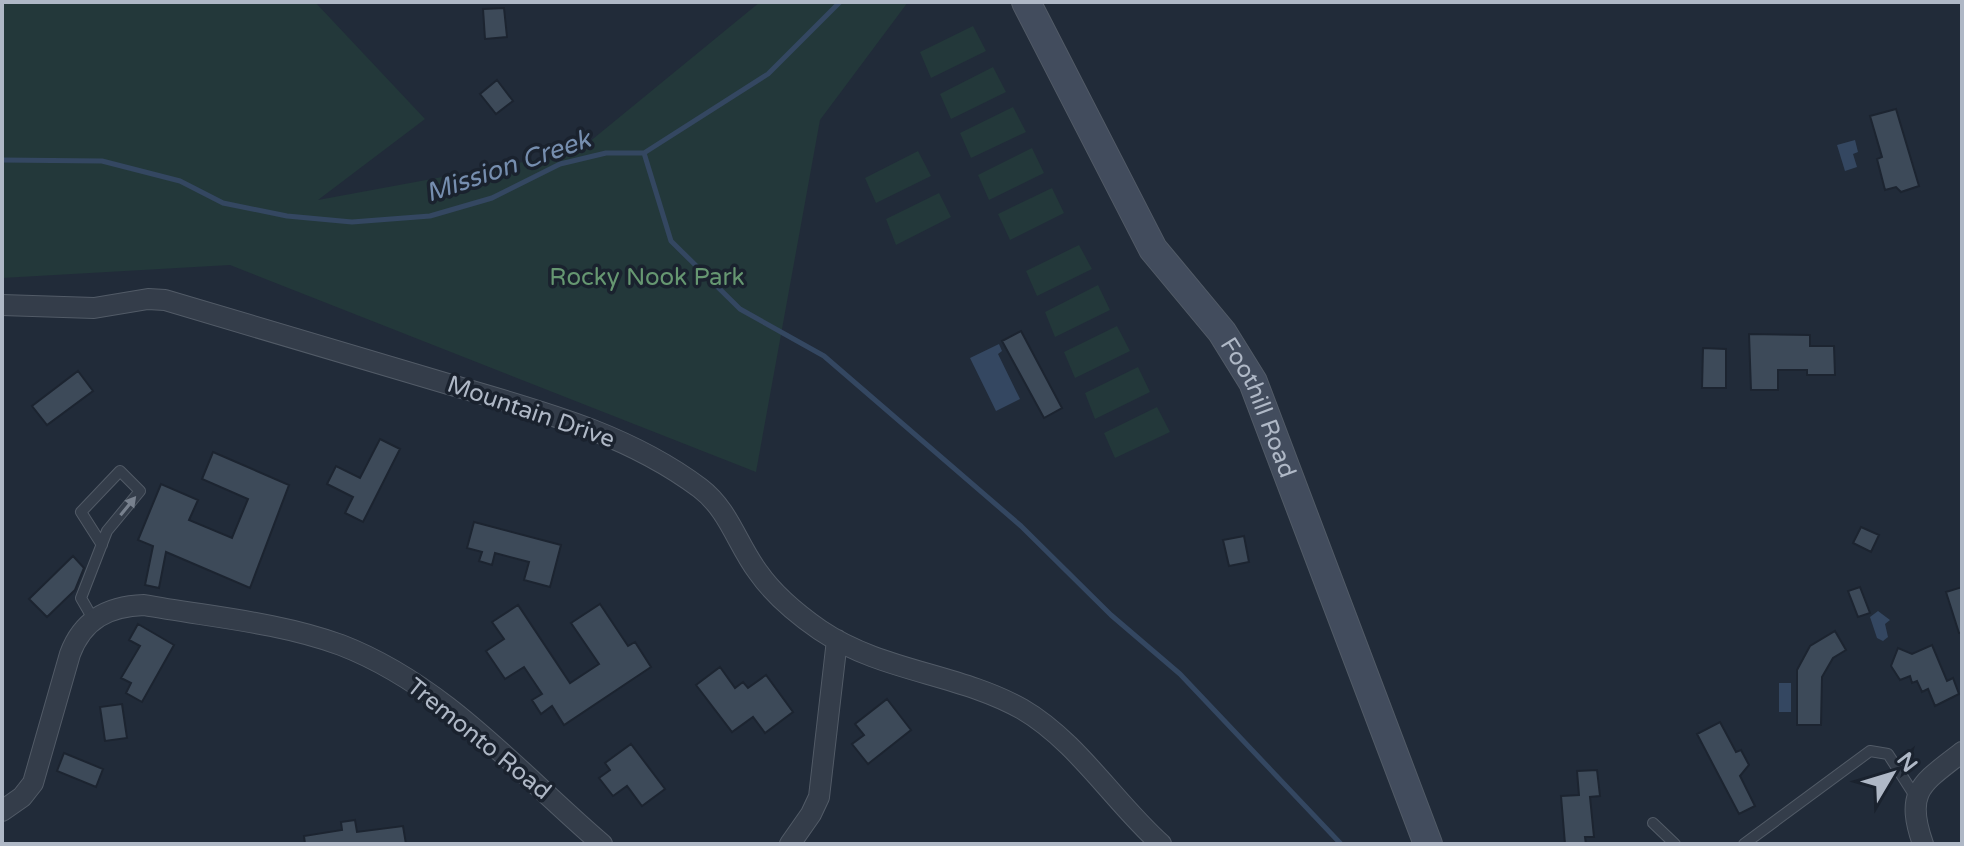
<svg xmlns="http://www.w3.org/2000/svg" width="1964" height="846" viewBox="0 0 1964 846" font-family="'Varela Round',sans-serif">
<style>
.green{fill:#23383a}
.water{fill:#344761}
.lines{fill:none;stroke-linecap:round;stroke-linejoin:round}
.stream{stroke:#344761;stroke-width:5}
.building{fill:#3d4a59;stroke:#1c2430;stroke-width:2}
.lane-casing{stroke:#525b67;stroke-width:12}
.street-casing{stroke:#525b67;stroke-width:22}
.secondary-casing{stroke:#525b67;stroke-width:30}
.lane{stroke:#343d4a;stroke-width:10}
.street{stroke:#343d4a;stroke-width:20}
.secondary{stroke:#424c5d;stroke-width:28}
.oneway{fill:#78818e}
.labels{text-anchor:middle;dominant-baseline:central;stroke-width:7;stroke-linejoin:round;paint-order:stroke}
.park-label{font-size:24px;fill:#669771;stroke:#1a222e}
.street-label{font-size:24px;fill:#afb8c6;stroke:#1a222e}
.water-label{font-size:26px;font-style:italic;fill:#768eaf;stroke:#1a222e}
</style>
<rect width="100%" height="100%" fill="#212b39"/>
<path class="green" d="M2 2H315L425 119 318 200 577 152 760 2H908L820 120 756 472 230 265 2 278Z
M973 26 986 51 931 78 920 52Z
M993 67 1006 92 951 119 940 94Z
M1013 107 1026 132 971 158 960 133Z
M1032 148 1044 173 989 200 978 175Z
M918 151 931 176 876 203 865 178Z
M1052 188 1064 213 1010 240 998 214Z
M939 193 951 217 896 245 886 219Z
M1079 245 1092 269 1037 296 1026 271Z
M1098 285 1110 310 1055 337 1045 312Z
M1117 326 1130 351 1075 378 1064 352Z
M1138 367 1150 392 1095 419 1085 393Z
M1157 407 1170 432 1115 458 1104 433Z"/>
<path class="water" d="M1855 140 1858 152 1853 154 1857 167 1845 171 1837 145Z
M999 344 1002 351 998 354 1020 399 996 411 970 358Z
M1878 611 1890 620 1885 624 1888 637 1883 641 1877 638 1870 617Z
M1779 683H1791V712H1779Z"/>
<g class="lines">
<path class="stream" d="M644 153 671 241 740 309 824 356 1021 526 1111 615 1180 674 1341 844
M2 160 102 161 180 181 223 203 287 216 352 222 430 216 492 198 560 164 606 153H644L768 74 840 2"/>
</g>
<path class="building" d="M504 8 507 37 485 39 483 9Z
M497 80 513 101 496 114 480 94Z
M1896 109 1919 186 1901 192 1896 187 1885 190 1877 159 1882 157 1870 116Z
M1021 331 1062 408 1044 418 1002 341Z
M1749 334 1810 335V346H1834L1835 375H1807V370H1778V390H1751Z
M1703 348 1726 349V388H1702Z
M78 371 93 391 47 425 32 406Z
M380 439 400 449 363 522 345 513 353 497 327 484 336 466 360 478Z
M213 452 289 485 250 588 166 552 159 588 145 585 153 546 138 540 161 484 198 500 189 520 232 538 248 499 202 479Z
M474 522 561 545 550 587 524 580 529 562 495 553 492 565 479 561 482 552 467 548Z
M1861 527 1879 535 1871 552 1853 543Z
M1244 536 1249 562 1229 566 1223 540Z
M73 556 84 568 75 590 47 617 29 599Z
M1860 587 1870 613 1858 617 1848 591Z
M1962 587V633H1959L1946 592Z
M600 604 628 646 635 642 651 667 564 725 552 706 541 714 532 700 542 694 524 667 505 679 486 651 504 639 492 622 518 605 570 683 599 664 571 623Z
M138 624 174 645 142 702 126 693 131 683 121 678 140 646 129 640Z
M1835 631 1846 650 1833 658 1822 677 1821 725H1797V670L1810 646Z
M1932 645 1947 681 1953 678 1959 694 1935 706 1928 689 1922 692 1917 681 1912 683 1910 676 1900 680 1891 666 1898 648 1912 654Z
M720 667 735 688 743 682 748 688 766 675 793 712 765 733 753 717 732 732 696 685Z
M887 699 911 730 868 764 852 744 864 735 855 724Z
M122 704 127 738 105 741 100 707Z
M1720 722 1736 752 1741 750 1749 765 1740 776 1755 806 1739 814 1697 734Z
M631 744 665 789 642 806 627 786 613 796 599 778 610 770 605 763Z
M64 753 103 769 96 787 57 771Z
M1597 770 1600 796 1590 797 1594 837H1585L1586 844H1565L1561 796 1579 795 1577 771Z
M355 820 357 832 403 826 406 844H305L304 836 342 830 341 822Z"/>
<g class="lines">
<defs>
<path id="lane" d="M93 619 81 598 107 531 140 491 120 471 81 512 102 545
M1653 823 1675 844
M1744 844 1870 751 1888 754 1915 796"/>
<path id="street" d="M2 305 94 308 148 299 165 300C256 327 347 354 438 381 528 408 623 430 700 488 729 510 737 544 758 572 774 595 797 614 820 630 882 672 958 673 1022 709 1077 741 1114 802 1161 844
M2 811 22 797 33 783 70 654C83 619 109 606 144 605 210 617 278 622 341 645 445 685 520 774 602 844
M790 844 811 814 819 797 837 640
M1923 844C1904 790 1923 783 1962 752"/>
<g id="secondary">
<path id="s1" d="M1026 2 1153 249 1222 332 1253 382 1428 844"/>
</g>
</defs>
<use href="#lane" class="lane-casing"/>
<use href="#street" class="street-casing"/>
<use href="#secondary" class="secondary-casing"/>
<use href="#lane" class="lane"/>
<use href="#street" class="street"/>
<use href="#secondary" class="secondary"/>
</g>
<defs><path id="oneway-solid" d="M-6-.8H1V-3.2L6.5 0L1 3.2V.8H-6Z" transform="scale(2)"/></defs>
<use class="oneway" href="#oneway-solid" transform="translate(128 506) rotate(-51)"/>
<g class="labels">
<g class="park-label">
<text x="647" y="277">Rocky Nook Park</text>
</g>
<g class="street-label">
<text stroke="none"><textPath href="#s1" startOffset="470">Foothill Road</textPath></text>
<text transform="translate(531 412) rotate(19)">Mountain Drive</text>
<text transform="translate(479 739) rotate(39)">Tremonto Road</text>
</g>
<g class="water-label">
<text transform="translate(508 166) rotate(-19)">Mission Creek</text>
</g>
</g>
<rect width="1964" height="846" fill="none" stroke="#afb8c6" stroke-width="8"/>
<g transform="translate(1892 774) rotate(52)" stroke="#1a222e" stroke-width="6" paint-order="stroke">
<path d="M0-6L14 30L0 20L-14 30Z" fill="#afb8c6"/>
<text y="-12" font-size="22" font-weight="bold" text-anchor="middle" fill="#afb8c6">N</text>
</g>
</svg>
